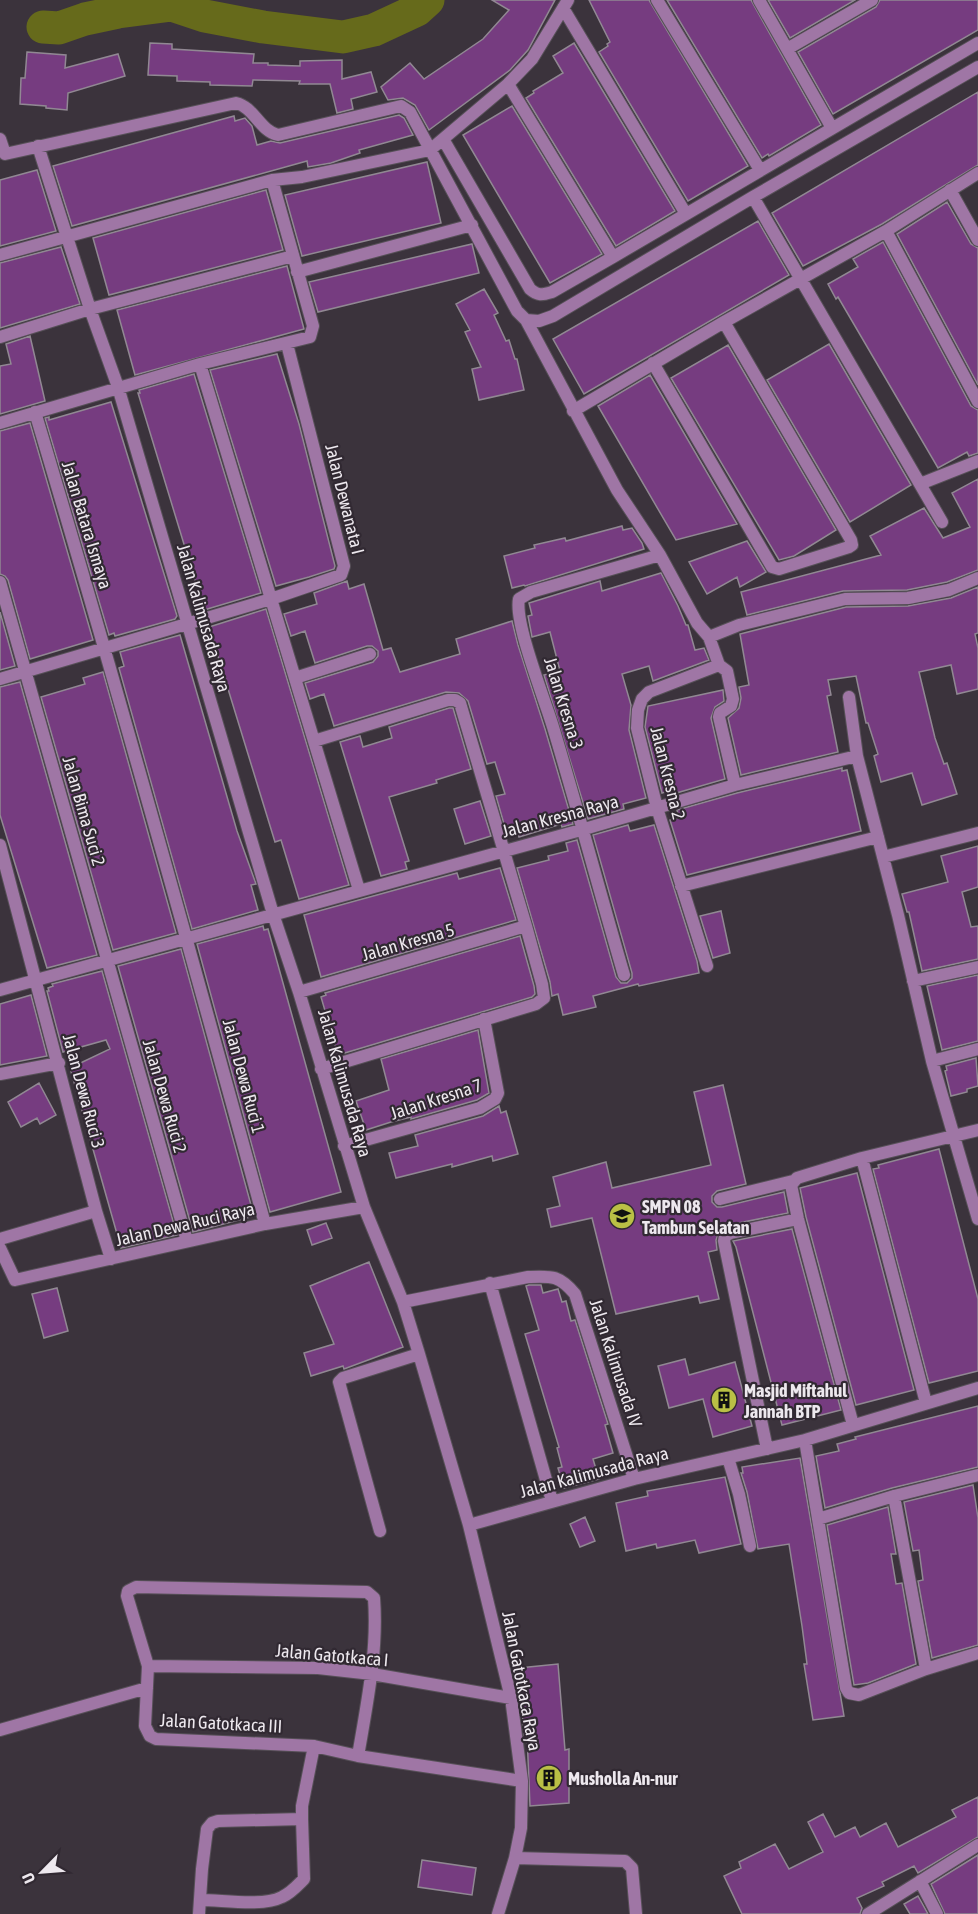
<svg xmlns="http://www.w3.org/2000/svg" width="978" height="1914" viewBox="0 0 978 1914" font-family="'Asap Condensed',sans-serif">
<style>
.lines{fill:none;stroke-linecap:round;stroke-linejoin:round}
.river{stroke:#666a1b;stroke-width:33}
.building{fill:#763c80;stroke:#918893;stroke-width:1.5}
.minor-casing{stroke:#575058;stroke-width:14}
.minor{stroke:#9f76a5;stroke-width:12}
.labels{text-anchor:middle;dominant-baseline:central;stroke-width:4.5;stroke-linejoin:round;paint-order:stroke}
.street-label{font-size:18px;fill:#ede8ee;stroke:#312932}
.poi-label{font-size:18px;font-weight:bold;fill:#ede8ee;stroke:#312932;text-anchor:start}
</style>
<rect width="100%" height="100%" fill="#3b333c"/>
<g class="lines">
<path class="river" d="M43 27 59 28 85 19 118 12 172 5 205 16 263 27 343 37 374 30 417 10 428 0"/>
</g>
<path class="building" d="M492 0H555L528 50 510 70 429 130 415 105 403 98 388 100 381 87 410 63 424 79 483 39 509 10Z
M589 0H649L748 166 688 201 599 52 608 46 607 44 610 42Z
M667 0H751L821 125 769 156 768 154 762 158Z
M768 0H855L790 38Z
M880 0H978V30L833 114 798 52 876 7Z
M150 43 172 44V49L254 54 253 63H268V65L300 66V61L342 60V79L371 72 377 92 351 99 353 109 337 113 330 84H299L300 81 253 80 252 86 210 85V82L177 81V76L148 75Z
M574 43 675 211 616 246 526 98 534 93 533 91 563 73 553 56Z
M27 52 66 55 65 68 118 54 125 76 68 93 67 110 46 108V106L20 104 21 78H25Z
M978 92V165L882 224 803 266 772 213Z
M512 106 602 254 550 283 463 135Z
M399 115 404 118 413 135 359 150 360 153 331 163 308 167 307 161 72 226 53 166 234 116 235 121 245 118 252 126 257 145 271 141 280 143Z
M427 162 441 223 302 256 285 195Z
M37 170 56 231 0 246V180Z
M266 190 283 250 109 295 93 238Z
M947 202 971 244 978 248V385L897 234Z
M758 221 789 275 584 394 553 339Z
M883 242 971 406 978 410V453L969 456 967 452 938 468 838 297 836 299 828 284 858 267 853 259Z
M472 244 479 273 318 312 309 282Z
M61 247 80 304 0 328V263Z
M287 266 304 329 135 375 117 310Z
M484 289 498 313 494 315 506 341 509 340 515 359H517L524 390 479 400 472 369 481 367 465 332 470 330 456 304Z
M30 336 45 401 0 414V366L11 364 6 344Z
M829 344 911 485 850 522 767 380Z
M728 345 836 530 794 556 779 560 671 378Z
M277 354 299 424 335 566 334 569 309 577 276 586 210 370Z
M194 374 261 593 204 610 138 393H140L139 390Z
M650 375 737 524 676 540 598 406Z
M111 402 177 616 175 619 115 636 114 633 109 635 45 418 49 417V420Z
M30 423 93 640 30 659 8 580 5 576 0 574V431Z
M978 479V570L947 582 907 590 843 591 747 615 741 592 881 555 870 536 924 508 943 538 970 527 952 493Z
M622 526 623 530 632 528 642 543 644 549 525 586 524 585 512 588 504 556 535 548 534 545 565 538 566 541Z
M747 541 766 572 740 587 737 577 707 594 689 562Z
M661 573 678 606 686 625H688L695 650 704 648 709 660 653 681 649 666 622 674 631 705 629 730 646 798 623 804 624 809 588 819 544 675 560 671 550 632 532 637 528 616 532 615 529 603 600 581 602 591Z
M347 581 349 589 364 584 383 650 391 648 400 672 460 654 456 639 512 621 518 645 545 729 573 824 562 827 561 824 519 837 516 828 506 831 496 796 505 794 495 762 487 764 468 701 459 693 446 692 334 726 324 694 310 699 305 683 373 662 378 656V651L372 646H367L315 663 305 631 291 636 284 614 317 604 314 593Z
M978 587V633L975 634 978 648V689L957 694 951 665 919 672 935 738 944 764 947 763 957 794 922 805 912 773 881 782 874 756 878 754 868 723H866L856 676 828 680 831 695 827 696 838 752 741 775 728 718 739 708 741 698 739 687 749 685 740 634 846 607 908 606 951 598Z
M266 609 349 885 299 899 281 840 275 842 209 627Z
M0 612 15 666 0 670Z
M180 635 237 831 256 884 251 885 258 910 192 929 119 668 124 666 120 652Z
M103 672 176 933 113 950 41 697 85 684 83 678Z
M20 682 97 955 47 968 0 815V687Z
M723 690 724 701 715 707 711 718 725 779 673 794 672 790 662 793 645 727 648 706Z
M449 708H453L471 769 436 780 437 783 389 797 409 861 405 862 407 869 381 876 340 742 360 736 363 747 392 738 389 727Z
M842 768V771L847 770 861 831 687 875 670 820 679 818 677 810 737 793Z
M480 801 491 836 465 844 454 809Z
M628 825 630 831 654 825 697 961 699 973 639 986 638 984 593 996 596 1007 563 1015 558 994 552 996 550 982 517 868 549 860 548 856 568 851 566 843 577 840 616 977 621 983H627L632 978V973L593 835Z
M978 846V887L962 892 971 927 978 926V959L922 971 909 912H907L902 894 948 882 941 856Z
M500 868 516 920 321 977 304 915 457 873 459 879Z
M721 911 730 953 713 958 700 916Z
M263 926 264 930 268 929 341 1192 270 1212 197 944Z
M520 936 534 986 535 994 532 997 338 1055 321 997 326 995 325 993Z
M181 949 254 1216 193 1232 118 966Z
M102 971 177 1235 121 1248 70 1068 110 1049 106 1040 63 1052 47 991H49L48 988 53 986 52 984Z
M978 975V1041L942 1050 927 986Z
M31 995 47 1056 0 1065V1004Z
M478 1030 489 1093 477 1100 411 1119V1117L391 1122 366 1130 356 1101 389 1090 381 1059Z
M976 1058 978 1086 967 1089V1092L951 1096 945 1071 947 1070 946 1066Z
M39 1083 56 1115 40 1124 37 1118 21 1127 8 1102Z
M723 1085 746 1184 717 1191 712 1196V1202L717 1207H722L784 1192 788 1213 729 1225 719 1231 716 1240 717 1250 708 1252 719 1299 700 1303 698 1296 616 1314 592 1218 551 1227 547 1209 560 1206 553 1177 606 1162 612 1188 711 1165 694 1092Z
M499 1106 501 1113 506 1111 518 1154 493 1161 492 1156 452 1167V1164L396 1178 389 1153 418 1146 415 1135 483 1116Z
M939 1149 978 1299V1371L929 1383 873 1169 879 1168 878 1165Z
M857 1173 914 1390 856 1405 806 1217 800 1188Z
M326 1223 332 1238 312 1245 307 1230Z
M792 1229 841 1410 782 1425 736 1247 733 1241Z
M369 1262 403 1347 344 1369 343 1366 311 1376 304 1353 334 1344 310 1286Z
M529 1285H541L543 1293 558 1289 562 1302 566 1301 571 1321 575 1320 608 1424 605 1425 613 1453 593 1459 599 1479 564 1488 558 1468 562 1467 557 1448 559 1447 525 1334 539 1330 526 1286Z
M57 1288 68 1331 44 1338 32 1294Z
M685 1359 689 1375 735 1362 752 1426 713 1437 703 1399 669 1408 658 1366Z
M978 1406V1467L892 1488 825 1508 816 1456 839 1451 837 1444 856 1439 855 1437Z
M800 1458 844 1716 813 1720 804 1664H807L802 1626 789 1544 758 1549 747 1492 741 1473H743L742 1467Z
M725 1477 741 1544 699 1553 695 1540 657 1548 656 1544 626 1551 616 1503 648 1496 647 1491Z
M973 1485 978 1518V1645L932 1658 918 1581 923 1580 919 1550 913 1551 904 1502Z
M888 1507 896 1554H891L896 1584 902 1583 916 1664 868 1683 854 1685 827 1525Z
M585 1517 595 1541 580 1547 570 1524Z
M558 1664 565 1750 569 1749V1803L530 1806 527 1735H524L519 1668Z
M978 1797V1837L918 1873 914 1866 882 1882 884 1886 857 1898 862 1908 860 1914H742L724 1876 741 1868 739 1862 775 1844 789 1869 823 1852 808 1822 823 1814 835 1837 855 1827 860 1837 886 1823 898 1847 956 1817 952 1810Z
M978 1855V1914H945L931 1884Z
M422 1860 476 1868 472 1895 418 1887Z
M918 1896 928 1914H910L904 1904Z"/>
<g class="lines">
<defs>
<path id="minor" d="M657 0 760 170
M759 0 832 128
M563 8 686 214
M787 49 872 0
M508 84 613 257
M0 139 5 154 236 103C254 107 260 131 278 135L401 106 410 112 517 311 526 320 539 321 553 316 753 197 978 67
M443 139 530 289C538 296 542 295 552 292L613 257 978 43
M38 146 90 309 118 387 273 914 299 992 364 1207 403 1302 419 1354 469 1525 511 1698 522 1781 521 1828 515 1858 498 1914
M950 190 978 240
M753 197 942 522
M886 231 978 402
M0 255 272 180 302 177 430 150 508 84 532 59 568 0
M297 272 472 225
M526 320 617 490 660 555 697 623 709 637 739 625 845 599 908 598 949 590 978 578
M0 337 90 309 293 256
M653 363 772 567 779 569 849 547 852 545 851 540 724 322
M200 364 359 890
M573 411 724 322 886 231 978 173
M35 412C116 682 191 953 265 1224
M0 423 200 364 310 337 313 326 272 180
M920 484 978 461
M0 582 187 1241
M719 665 727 671 733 699 731 706 720 713 719 717 735 785
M295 678 370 654
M0 679 271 599 341 575 344 566 287 344
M849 697 857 756 898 915 932 1061 978 1219
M314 741 448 700H455L460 703 526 926 542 984 544 998 536 1004 321 1069
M0 845 96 1211 111 1259
M883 857 978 833
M681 886 878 837
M707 966 657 808 637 728 638 710 642 699 649 692 719 665 709 637
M624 975C600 893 578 810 553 727 545 700 514 623 519 599L531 592 660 555
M913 981 978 967
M0 990 581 830 735 785 857 756
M299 992 526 926
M932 1061 978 1049
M0 1074 59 1063
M344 1146 480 1108 495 1099 498 1093 484 1019
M862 1158 926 1403
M720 1199 793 1181
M0 1239 96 1211
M0 1248 15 1280 265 1224 364 1207
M490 1283 552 1501
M403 1302 528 1277C552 1276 559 1275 575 1294L634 1479
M853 1425 798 1219 791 1185 797 1178 862 1158 978 1130
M805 1440 846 1688 849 1693 859 1695 926 1669 978 1653
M767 1449 724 1241 725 1236 731 1233 798 1219
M728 1458 739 1494 750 1546
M894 1496 926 1669
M818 1519 894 1496 978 1475
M469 1525 634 1479 805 1440 978 1388
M380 1531 339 1382 343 1378 419 1354
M148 1666 318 1668 372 1674 511 1698
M0 1730 147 1688
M358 1756C367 1703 378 1651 374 1598L367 1592 136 1587 128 1591 127 1596 148 1666 145 1726 150 1736 156 1739 314 1746 358 1756 522 1781
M515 1858 625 1861 632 1868 636 1914
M920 1881 937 1914
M200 1900C223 1900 262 1907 282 1897 291 1893 297 1886 304 1879L302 1819
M199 1914 202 1869 207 1829 212 1823 218 1821 302 1819V1806L314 1746
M868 1914 978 1845"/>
</defs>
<use href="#minor" class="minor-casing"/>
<use href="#minor" class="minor"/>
</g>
<defs>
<symbol id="school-disc" viewBox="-11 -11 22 22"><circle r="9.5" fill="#bac045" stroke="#312932"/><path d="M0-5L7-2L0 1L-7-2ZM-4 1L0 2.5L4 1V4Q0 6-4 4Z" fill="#111"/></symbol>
<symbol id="building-disc" viewBox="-11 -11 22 22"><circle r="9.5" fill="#bac045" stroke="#312932"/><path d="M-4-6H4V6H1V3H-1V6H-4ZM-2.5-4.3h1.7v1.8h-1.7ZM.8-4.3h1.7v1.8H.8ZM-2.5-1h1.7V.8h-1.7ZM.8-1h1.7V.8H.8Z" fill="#111"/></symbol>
</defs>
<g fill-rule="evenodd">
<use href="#school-disc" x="607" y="1201" width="30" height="30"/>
<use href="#building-disc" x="709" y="1385" width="30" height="30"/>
<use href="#building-disc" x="534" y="1763" width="30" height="30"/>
</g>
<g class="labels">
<g class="street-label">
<text transform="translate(345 499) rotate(76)">Jalan Dewanata I</text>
<text transform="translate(87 525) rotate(73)">Jalan Batara Ismaya</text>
<text transform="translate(204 618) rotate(74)">Jalan Kalimusada Raya</text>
<text transform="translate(564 703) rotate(73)">Jalan Kresna 3</text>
<text transform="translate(668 773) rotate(76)">Jalan Kresna 2</text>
<text transform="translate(84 811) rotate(74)">Jalan Bima Suci 2</text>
<text transform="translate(560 816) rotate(-15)">Jalan Kresna Raya</text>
<text transform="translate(408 942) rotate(-16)">Jalan Kresna 5</text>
<text transform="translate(244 1076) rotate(75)">Jalan Dewa Ruci 1</text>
<text transform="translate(345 1083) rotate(74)">Jalan Kalimusada Raya</text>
<text transform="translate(84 1091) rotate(75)">Jalan Dewa Ruci 3</text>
<text transform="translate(165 1096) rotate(74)">Jalan Dewa Ruci 2</text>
<text transform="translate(436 1099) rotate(-18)">Jalan Kresna 7</text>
<text transform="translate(185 1224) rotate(-13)">Jalan Dewa Ruci Raya</text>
<text transform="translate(616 1363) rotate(72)">Jalan Kalimusada IV</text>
<text transform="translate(594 1472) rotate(-15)">Jalan Kalimusada Raya</text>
<text transform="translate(332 1655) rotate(5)">Jalan Gatotkaca I</text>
<text transform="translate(522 1681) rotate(79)">Jalan Gatotkaca Raya</text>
<text transform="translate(221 1723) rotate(3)">Jalan Gatotkaca III</text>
</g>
<g class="poi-label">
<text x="642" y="1206">SMPN 08<tspan x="642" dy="21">Tambun Selatan</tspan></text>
<text x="744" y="1390">Masjid Miftahul<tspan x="744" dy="21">Jannah BTP</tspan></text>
<text x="568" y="1778">Musholla An-nur</text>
</g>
</g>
<g transform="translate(42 1872) rotate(245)" stroke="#312932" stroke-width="4.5" paint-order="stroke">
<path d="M0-4.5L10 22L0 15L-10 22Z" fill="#ede8ee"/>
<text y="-9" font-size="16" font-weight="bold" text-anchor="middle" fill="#ede8ee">U</text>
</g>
</svg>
